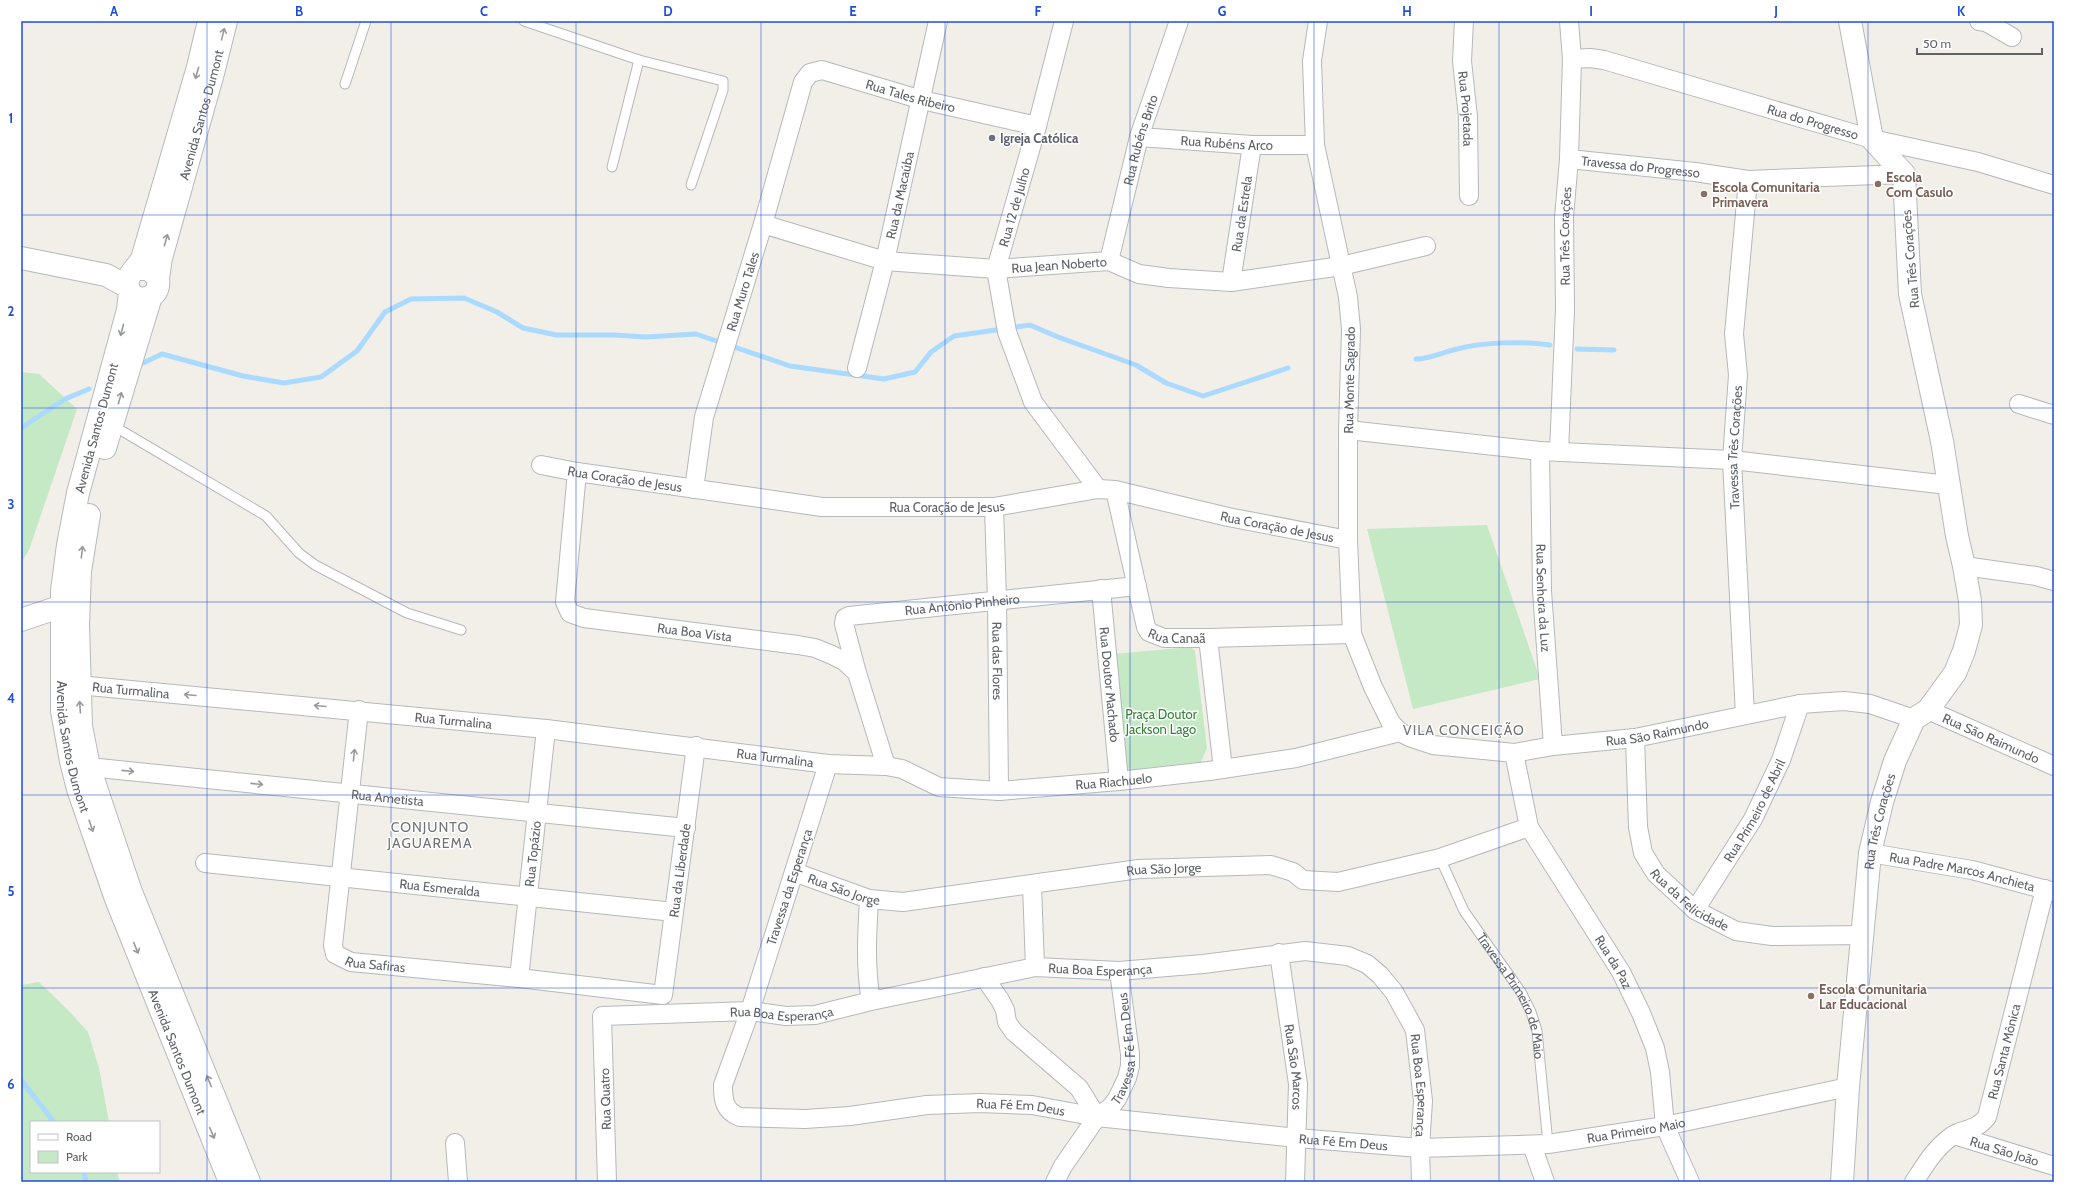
<svg xmlns="http://www.w3.org/2000/svg" width="2075" height="1203" viewBox="0 0 2075 1203" font-family="Cabin,sans-serif">
<style>
.green{fill:#c5e8c5}
.lines{fill:none;stroke-linecap:round;stroke-linejoin:round}
.stream{stroke:#aadaff;stroke-width:5}
.service-casing{stroke:#b5b8bc;stroke-width:11}
.minor-casing{stroke:#b5b8bc;stroke-width:20}
.tertiary-casing{stroke:#b5b8bc;stroke-width:24}
.secondary-casing{stroke:#b6babf;stroke-width:24}
.service{stroke:#fff;stroke-width:9}
.minor{stroke:#fff;stroke-width:18}
.tertiary{stroke:#fff;stroke-width:22}
.secondary{stroke:#fff;stroke-width:22}
.oneway{stroke:#979a9d}
.grid{fill:none;stroke:#1d4ed8;stroke-width:1;stroke-opacity:0.55}
.worship-dot{fill:#6b7280;stroke:#fff;stroke-width:1.5}
.education-dot{fill:#8d6e63;stroke:#fff;stroke-width:1.5}
.labels{text-anchor:middle;dominant-baseline:central;stroke-width:3;stroke-linejoin:round;paint-order:stroke}
.street-label{font-size:13px;fill:#5f6368;stroke:#fff}
.worship-label{font-size:13px;font-weight:bold;fill:#5b616d;stroke:#fff;text-anchor:start}
.education-label{font-size:13px;font-weight:bold;fill:#785e54;stroke:#fff;text-anchor:start}
.park-label{font-size:13px;fill:#348238;stroke:#fff}
.neighbourhood-label{font-size:14px;letter-spacing:1px;fill:#70757a;stroke:#fff}
.neatline{fill:none;stroke:#1d4ed8;stroke-width:1.5}
.grid-label{font-size:13px;text-anchor:middle;font-weight:bold;fill:#1d4ed8}
</style>
<rect width="100%" height="100%" fill="#f1efe8"/>
<path class="green" d="M21 372 39 374 77 409 29 550 21 563Z
M1487 525 1540 679 1413 709 1367 529Z
M1191 647 1195 651 1207 748 1201 762 1130 770 1122 763 1113 654Z
M39 982 67 1009 88 1032 99 1068 109 1122H31V1172H117L120 1182H21V985Z"/>
<g class="lines">
<path class="stream" d="M1577 349 1614 350
M1416 359C1431 359 1443 352 1457 349 1484 342 1523 341 1550 345
M143 363 162 354 243 376 284 383 321 377 357 351 385 312 411 299 464 298 497 312 523 328 557 335H614L646 337 696 334 790 366 884 379 915 372 931 352 954 336 1030 325 1058 337 1136 365 1166 383 1203 396 1288 368
M21 428 65 399 89 389
M21 1080 54 1122
M84 1172 86 1182"/>
<defs>
<g id="service">
<path d="M524 21 639 60 723 81V90L691 185"/>
<path d="M345 84 366 21"/>
<path d="M612 167 639 60"/>
<path d="M112 425 266 516 299 553 315 565 407 613 461 630"/>
<path id="s1" d="M1440 858 1464 911 1521 992 1531 1012 1537 1031 1548 1144"/>
</g>
<g id="minor">
<path d="M1064 21 1037 126 996 269 1007 332 1033 402 1098 489"/>
<path id="s2" d="M1318 21 1312 61 1315 145 1348 297 1351 329 1348 430V540L1352 634 1373 687 1391 723 1400 732 1409 737 1433 745 1514 753 1553 746 1635 738 1800 704 1844 701 1870 704 1914 719"/>
<path id="s3" d="M1464 21 1462 61 1468 117 1469 196"/>
<path d="M1979 21 1986 22 2012 37"/>
<path id="s4" d="M1572 59 1590 58 1604 60 1872 139 1978 162 2054 185"/>
<path id="s5" d="M1139 137 1252 145H1315"/>
<path id="s6" d="M1569 159 1695 172 1748 180 1904 174"/>
<path id="s7" d="M763 224 885 261 996 269 1109 261 1139 274 1169 278 1231 282 1341 266 1426 246"/>
<path id="s8" d="M1109 261 1139 137 1179 21"/>
<path id="s9" d="M1231 282 1252 145"/>
<path id="s10" d="M857 368 885 261 938 21"/>
<path d="M2019 404 2054 415"/>
<path d="M1348 430 1540 451 1732 460 1948 485"/>
<path id="s11" d="M1540 451 1542 591 1553 746"/>
<path id="s12" d="M1559 452 1565 309 1564 217 1569 159 1572 59 1569 21"/>
<path id="s13" d="M541 465 577 472 822 507H994L1098 489 1115 490 1228 517 1348 540"/>
<path id="s14" d="M577 472 565 602 570 613 584 618 798 645 815 648 832 655 844 661 857 673 886 766"/>
<path id="s15" d="M694 489 704 417 763 224 803 82 810 73 822 70 922 100 1037 126"/>
<path id="s16" d="M1115 490 1146 627 1149 632 1164 638H1208L1352 634"/>
<path id="s17" d="M994 507 997 599 999 791"/>
<path d="M1964 566 2036 576 2054 581"/>
<path id="s18" d="M1101 589 1119 781"/>
<path d="M1208 638 1223 769"/>
<path id="s19" d="M857 673 844 624 845 618 849 616 1137 586"/>
<path id="s20" d="M78 685 546 729 828 764 886 766 902 769 939 787 999 791 1119 781 1209 771 1296 758 1400 732"/>
<path id="s21" d="M359 710 333 945 335 954 351 962 519 978 663 995 696 746"/>
<path id="s22" d="M1928 710 2054 766"/>
<path id="s23" d="M1745 715 1732 460 1738 375 1734 334 1748 180"/>
<path id="s24" d="M1635 738 1638 827 1643 853 1656 874 1695 910 1736 931 1772 936 1862 935"/>
<path id="s25" d="M1514 753 1529 827 1621 972 1641 1013 1655 1048 1660 1072 1665 1126 1690 1182"/>
<path id="s26" d="M828 764 750 1011 723 1085C723 1100 724 1111 740 1117L805 1119 850 1116 927 1105 980 1103 1032 1105 1097 1117 1297 1138 1420 1148 1548 1144 1665 1126 1848 1087"/>
<path id="s27" d="M89 767 686 828"/>
<path id="s28" d="M1870 853 1972 870 2054 892"/>
<path id="s29" d="M205 863 674 912"/>
<path id="s30" d="M794 872 869 899 903 902 1139 869 1271 865 1293 872 1303 880 1338 882 1440 858 1529 827"/>
<path d="M1032 885 1035 967"/>
<path d="M869 899C867 934 865 967 871 1001"/>
<path id="s31" d="M1695 910 1753 819 1781 760 1800 704"/>
<path id="s32" d="M1279 953 1298 1084 1295 1182"/>
<path d="M984 977 1000 1000 1005 1010 1007 1022 1014 1032 1079 1088 1097 1117"/>
<path id="s33" d="M519 978 546 729"/>
<path id="s34" d="M1954 1135 2054 1166"/>
<path d="M455 1143 458 1182"/>
<path d="M1532 1145 1545 1182"/>
<path id="s35" d="M607 1182 602 1016 750 1011 786 1016 815 1015 871 1001 1035 967 1119 971 1203 964 1305 951 1348 956 1367 964 1380 975 1394 992 1415 1030 1423 1101 1420 1148 1421 1182"/>
<path id="s36" d="M1055 1182 1063 1166 1097 1117 1110 1108 1117 1099 1127 1078 1130 1066V1054L1119 971"/>
<path id="s37" d="M1914 1182C1925 1165 1935 1148 1952 1136 1965 1128 1976 1131 1987 1117L2045 889"/>
</g>
<g id="tertiary">
<path d="M21 258 106 275 128 287"/>
<path d="M21 620 62 606"/>
<path id="s38" d="M1842 1182 1848 1087 1870 853 1882 802 1895 761 1914 719 1928 710 1955 673 1964 651 1971 625 1970 601 1964 566 1957 536 1942 441 1910 294 1904 174 1872 139 1850 21"/>
</g>
<g id="secondary">
<path d="M136 269H149L158 278C162 307 123 303 128 280 130 272 138 266 142 259L198 67 209 21"/>
<path id="s39" d="M158 278 161 258 213 73 226 21"/>
<path id="s40" d="M130 292 128 310 78 493 68 545 62 591V711L71 761 78 789 116 899 230 1182"/>
<path d="M105 448 151 296"/>
<path d="M89 515 80 571 78 625 81 726 89 767 131 892 249 1182"/>
</g>
</defs>
<use href="#service" class="service-casing"/>
<use href="#minor" class="minor-casing"/>
<use href="#tertiary" class="tertiary-casing"/>
<use href="#secondary" class="secondary-casing"/>
<use href="#service" class="service"/>
<use href="#minor" class="minor"/>
<use href="#tertiary" class="tertiary"/>
<use href="#secondary" class="secondary"/>
</g>
<defs><path id="oneway-shaft" d="M-6 0H5M1.5-3L5.5 0L1.5 3" fill="none" stroke-width="1.6" stroke-linecap="round" stroke-linejoin="round"/></defs>
<g class="oneway">
<use href="#oneway-shaft" transform="translate(223 34) rotate(-76)"/>
<use href="#oneway-shaft" transform="translate(197 73) rotate(106)"/>
<use href="#oneway-shaft" transform="translate(166 240) rotate(-74)"/>
<use href="#oneway-shaft" transform="translate(122 330) rotate(105)"/>
<use href="#oneway-shaft" transform="translate(120 398) rotate(-74)"/>
<use href="#oneway-shaft" transform="translate(82 552) rotate(-83)"/>
<use href="#oneway-shaft" transform="translate(190 695) rotate(-175)"/>
<use href="#oneway-shaft" transform="translate(320 706) rotate(-175)"/>
<use href="#oneway-shaft" transform="translate(80 707) rotate(-94)"/>
<use href="#oneway-shaft" transform="translate(354 755) rotate(-84)"/>
<use href="#oneway-shaft" transform="translate(128 771) rotate(6)"/>
<use href="#oneway-shaft" transform="translate(257 784) rotate(6)"/>
<use href="#oneway-shaft" transform="translate(91 826) rotate(71)"/>
<use href="#oneway-shaft" transform="translate(136 948) rotate(68)"/>
<use href="#oneway-shaft" transform="translate(209 1081) rotate(-112)"/>
<use href="#oneway-shaft" transform="translate(212 1133) rotate(67)"/>
</g>
<path class="grid" d="M207 21V1182M391 21V1182M576 21V1182M761 21V1182M945 21V1182M1130 21V1182M1314 21V1182M1499 21V1182M1684 21V1182M1868 21V1182M21 215H2054M21 408H2054M21 602H2054M21 795H2054M21 988H2054"/>
<circle class="worship-dot" cx="992" cy="138" r="4"/>
<g class="education-dot">
<circle cx="1878" cy="184" r="4"/>
<circle cx="1704" cy="194" r="4"/>
<circle cx="1811" cy="996" r="4"/>
</g>
<g class="labels">
<g class="street-label">
<text stroke="none"><textPath href="#s15" startOffset="538">Rua Tales Ribeiro</textPath></text>
<text stroke="none"><textPath href="#s3" startOffset="88">Rua Projetada</textPath></text>
<text stroke="none"><textPath href="#s39" startOffset="169">Avenida Santos Dumont</textPath></text>
<text stroke="none"><textPath href="#s4" startOffset="250">Rua do Progresso</textPath></text>
<text stroke="none"><textPath href="#s8" startOffset="125">Rua Rubéns Brito</textPath></text>
<text stroke="none"><textPath href="#s5" startOffset="88">Rua Rubéns Arco</textPath></text>
<text stroke="none"><textPath href="#s6" startOffset="72">Travessa do Progresso</textPath></text>
<text stroke="none"><textPath href="#s10" startOffset="178">Rua da Macaúba</textPath></text>
<text transform="translate(1014 207) rotate(-74)">Rua 12 de Julho</text>
<text stroke="none"><textPath href="#s9" startOffset="69">Rua da Estrela</textPath></text>
<text stroke="none"><textPath href="#s12" startOffset="216">Rua Três Corações</textPath></text>
<text transform="translate(1910 259) rotate(-95)">Rua Três Corações</text>
<text stroke="none"><textPath href="#s7" startOffset="302">Rua Jean Noberto</textPath></text>
<text stroke="none"><textPath href="#s15" startOffset="204">Rua Muro Tales</textPath></text>
<text transform="translate(1349 380) rotate(-89)">Rua Monte Sagrado</text>
<text transform="translate(96 428) rotate(-75)">Avenida Santos Dumont</text>
<text stroke="none"><textPath href="#s23" startOffset="268">Travessa Três Corações</textPath></text>
<text stroke="none"><textPath href="#s13" startOffset="85">Rua Coração de Jesus</textPath></text>
<text stroke="none"><textPath href="#s13" startOffset="409">Rua Coração de Jesus</textPath></text>
<text stroke="none"><textPath href="#s13" startOffset="745">Rua Coração de Jesus</textPath></text>
<text stroke="none"><textPath href="#s11" startOffset="147">Rua Senhora da Luz</textPath></text>
<text stroke="none"><textPath href="#s19" startOffset="175">Rua Antônio Pinheiro</textPath></text>
<text stroke="none"><textPath href="#s14" startOffset="269">Rua Boa Vista</textPath></text>
<text stroke="none"><textPath href="#s16" startOffset="175">Rua Canaã</textPath></text>
<text stroke="none"><textPath href="#s17" startOffset="154">Rua das Flores</textPath></text>
<text stroke="none"><textPath href="#s18" startOffset="96">Rua Doutor Machado</textPath></text>
<text stroke="none"><textPath href="#s20" startOffset="53">Rua Turmalina</textPath></text>
<text stroke="none"><textPath href="#s20" startOffset="377">Rua Turmalina</textPath></text>
<text stroke="none"><textPath href="#s2" startOffset="989">Rua São Raimundo</textPath></text>
<text stroke="none"><textPath href="#s22" startOffset="69">Rua São Raimundo</textPath></text>
<text stroke="none"><textPath href="#s40" startOffset="464">Avenida Santos Dumont</textPath></text>
<text stroke="none"><textPath href="#s20" startOffset="701">Rua Turmalina</textPath></text>
<text stroke="none"><textPath href="#s20" startOffset="1045">Rua Riachuelo</textPath></text>
<text stroke="none"><textPath href="#s27" startOffset="300">Rua Ametista</textPath></text>
<text stroke="none"><textPath href="#s31" startOffset="116">Rua Primeiro de Abril</textPath></text>
<text stroke="none"><textPath href="#s38" startOffset="363">Rua Três Corações</textPath></text>
<text stroke="none"><textPath href="#s33" startOffset="125">Rua Topázio</textPath></text>
<text stroke="none"><textPath href="#s30" startOffset="377">Rua São Jorge</textPath></text>
<text stroke="none"><textPath href="#s21" startOffset="703">Rua da Liberdade</textPath></text>
<text stroke="none"><textPath href="#s28" startOffset="94">Rua Padre Marcos Anchieta</textPath></text>
<text stroke="none"><textPath href="#s29" startOffset="236">Rua Esmeralda</textPath></text>
<text transform="translate(789 887) rotate(-72)">Travessa da Esperança</text>
<text stroke="none"><textPath href="#s30" startOffset="53">Rua São Jorge</textPath></text>
<text stroke="none"><textPath href="#s24" startOffset="183">Rua da Felicidade</textPath></text>
<text stroke="none"><textPath href="#s21" startOffset="288">Rua Safiras</textPath></text>
<text stroke="none"><textPath href="#s25" startOffset="235">Rua da Paz</textPath></text>
<text stroke="none"><textPath href="#s35" startOffset="670">Rua Boa Esperança</textPath></text>
<text stroke="none"><textPath href="#s1" startOffset="157">Travessa Primeiro de Maio</textPath></text>
<text stroke="none"><textPath href="#s35" startOffset="346">Rua Boa Esperança</textPath></text>
<text stroke="none"><textPath href="#s36" startOffset="157">Travessa Fé Em Deus</textPath></text>
<text stroke="none"><textPath href="#s40" startOffset="788">Avenida Santos Dumont</textPath></text>
<text stroke="none"><textPath href="#s37" startOffset="168">Rua Santa Mônica</textPath></text>
<text stroke="none"><textPath href="#s32" startOffset="115">Rua São Marcos</textPath></text>
<text stroke="none"><textPath href="#s35" startOffset="1078">Rua Boa Esperança</textPath></text>
<text transform="translate(605 1099) rotate(-92)">Rua Quatro</text>
<text stroke="none"><textPath href="#s26" startOffset="659">Rua Fé Em Deus</textPath></text>
<text stroke="none"><textPath href="#s26" startOffset="1278">Rua Primeiro Maio</textPath></text>
<text stroke="none"><textPath href="#s26" startOffset="984">Rua Fé Em Deus</textPath></text>
<text stroke="none"><textPath href="#s34" startOffset="53">Rua São João</textPath></text>
</g>
<g class="worship-label">
<text x="1000" y="138">Igreja Católica</text>
</g>
<g class="education-label">
<text x="1886" y="177">Escola<tspan x="1886" dy="15">Com Casulo</tspan></text>
<text x="1712" y="187">Escola Comunitaria<tspan x="1712" dy="15">Primavera</tspan></text>
<text x="1819" y="989">Escola Comunitaria<tspan x="1819" dy="15">Lar Educacional</tspan></text>
</g>
<g class="park-label">
<text x="1161" y="714">Praça Doutor<tspan x="1161" dy="15">Jackson Lago</tspan></text>
</g>
<g class="neighbourhood-label">
<text x="1464" y="730">VILA CONCEIÇÃO</text>
<text x="430" y="827">CONJUNTO<tspan x="430" dy="16">JAGUAREMA</tspan></text>
</g>
</g>
<rect width="2075" height="1203" fill="none" stroke="#ffffff" stroke-width="44"/>
<rect x="30" y="1121" width="130" height="52" fill="#ffffff" stroke="#bfc1c3"/>
<rect x="38" y="1134" width="20" height="6" fill="#ffffff" stroke="#bfc1c3"/>
<text x="66" y="1141" font-size="12" fill="#5f6368">Road</text>
<rect x="38" y="1151" width="20" height="12" fill="#c5e8c5" stroke="#bfc1c3"/>
<text x="66" y="1161" font-size="12" fill="#5f6368">Park</text>
<path d="M1917 48v6h125v-6" fill="none" stroke="#5f6368" stroke-width="2"/>
<text x="1923" y="48" font-size="12" fill="#5f6368" stroke="#ffffff" stroke-width="3" paint-order="stroke">50 m</text>
<rect x="22" y="22" width="2031" height="1159" class="neatline"/>
<g class="grid-label">
<text x="114" y="16">A</text>
<text x="299" y="16">B</text>
<text x="484" y="16">C</text>
<text x="668" y="16">D</text>
<text x="853" y="16">E</text>
<text x="1038" y="16">F</text>
<text x="1222" y="16">G</text>
<text x="1407" y="16">H</text>
<text x="1591" y="16">I</text>
<text x="1776" y="16">J</text>
<text x="1961" y="16">K</text>
<text x="11" y="123">1</text>
<text x="11" y="316">2</text>
<text x="11" y="509">3</text>
<text x="11" y="703">4</text>
<text x="11" y="896">5</text>
<text x="11" y="1089">6</text>
</g>
</svg>
